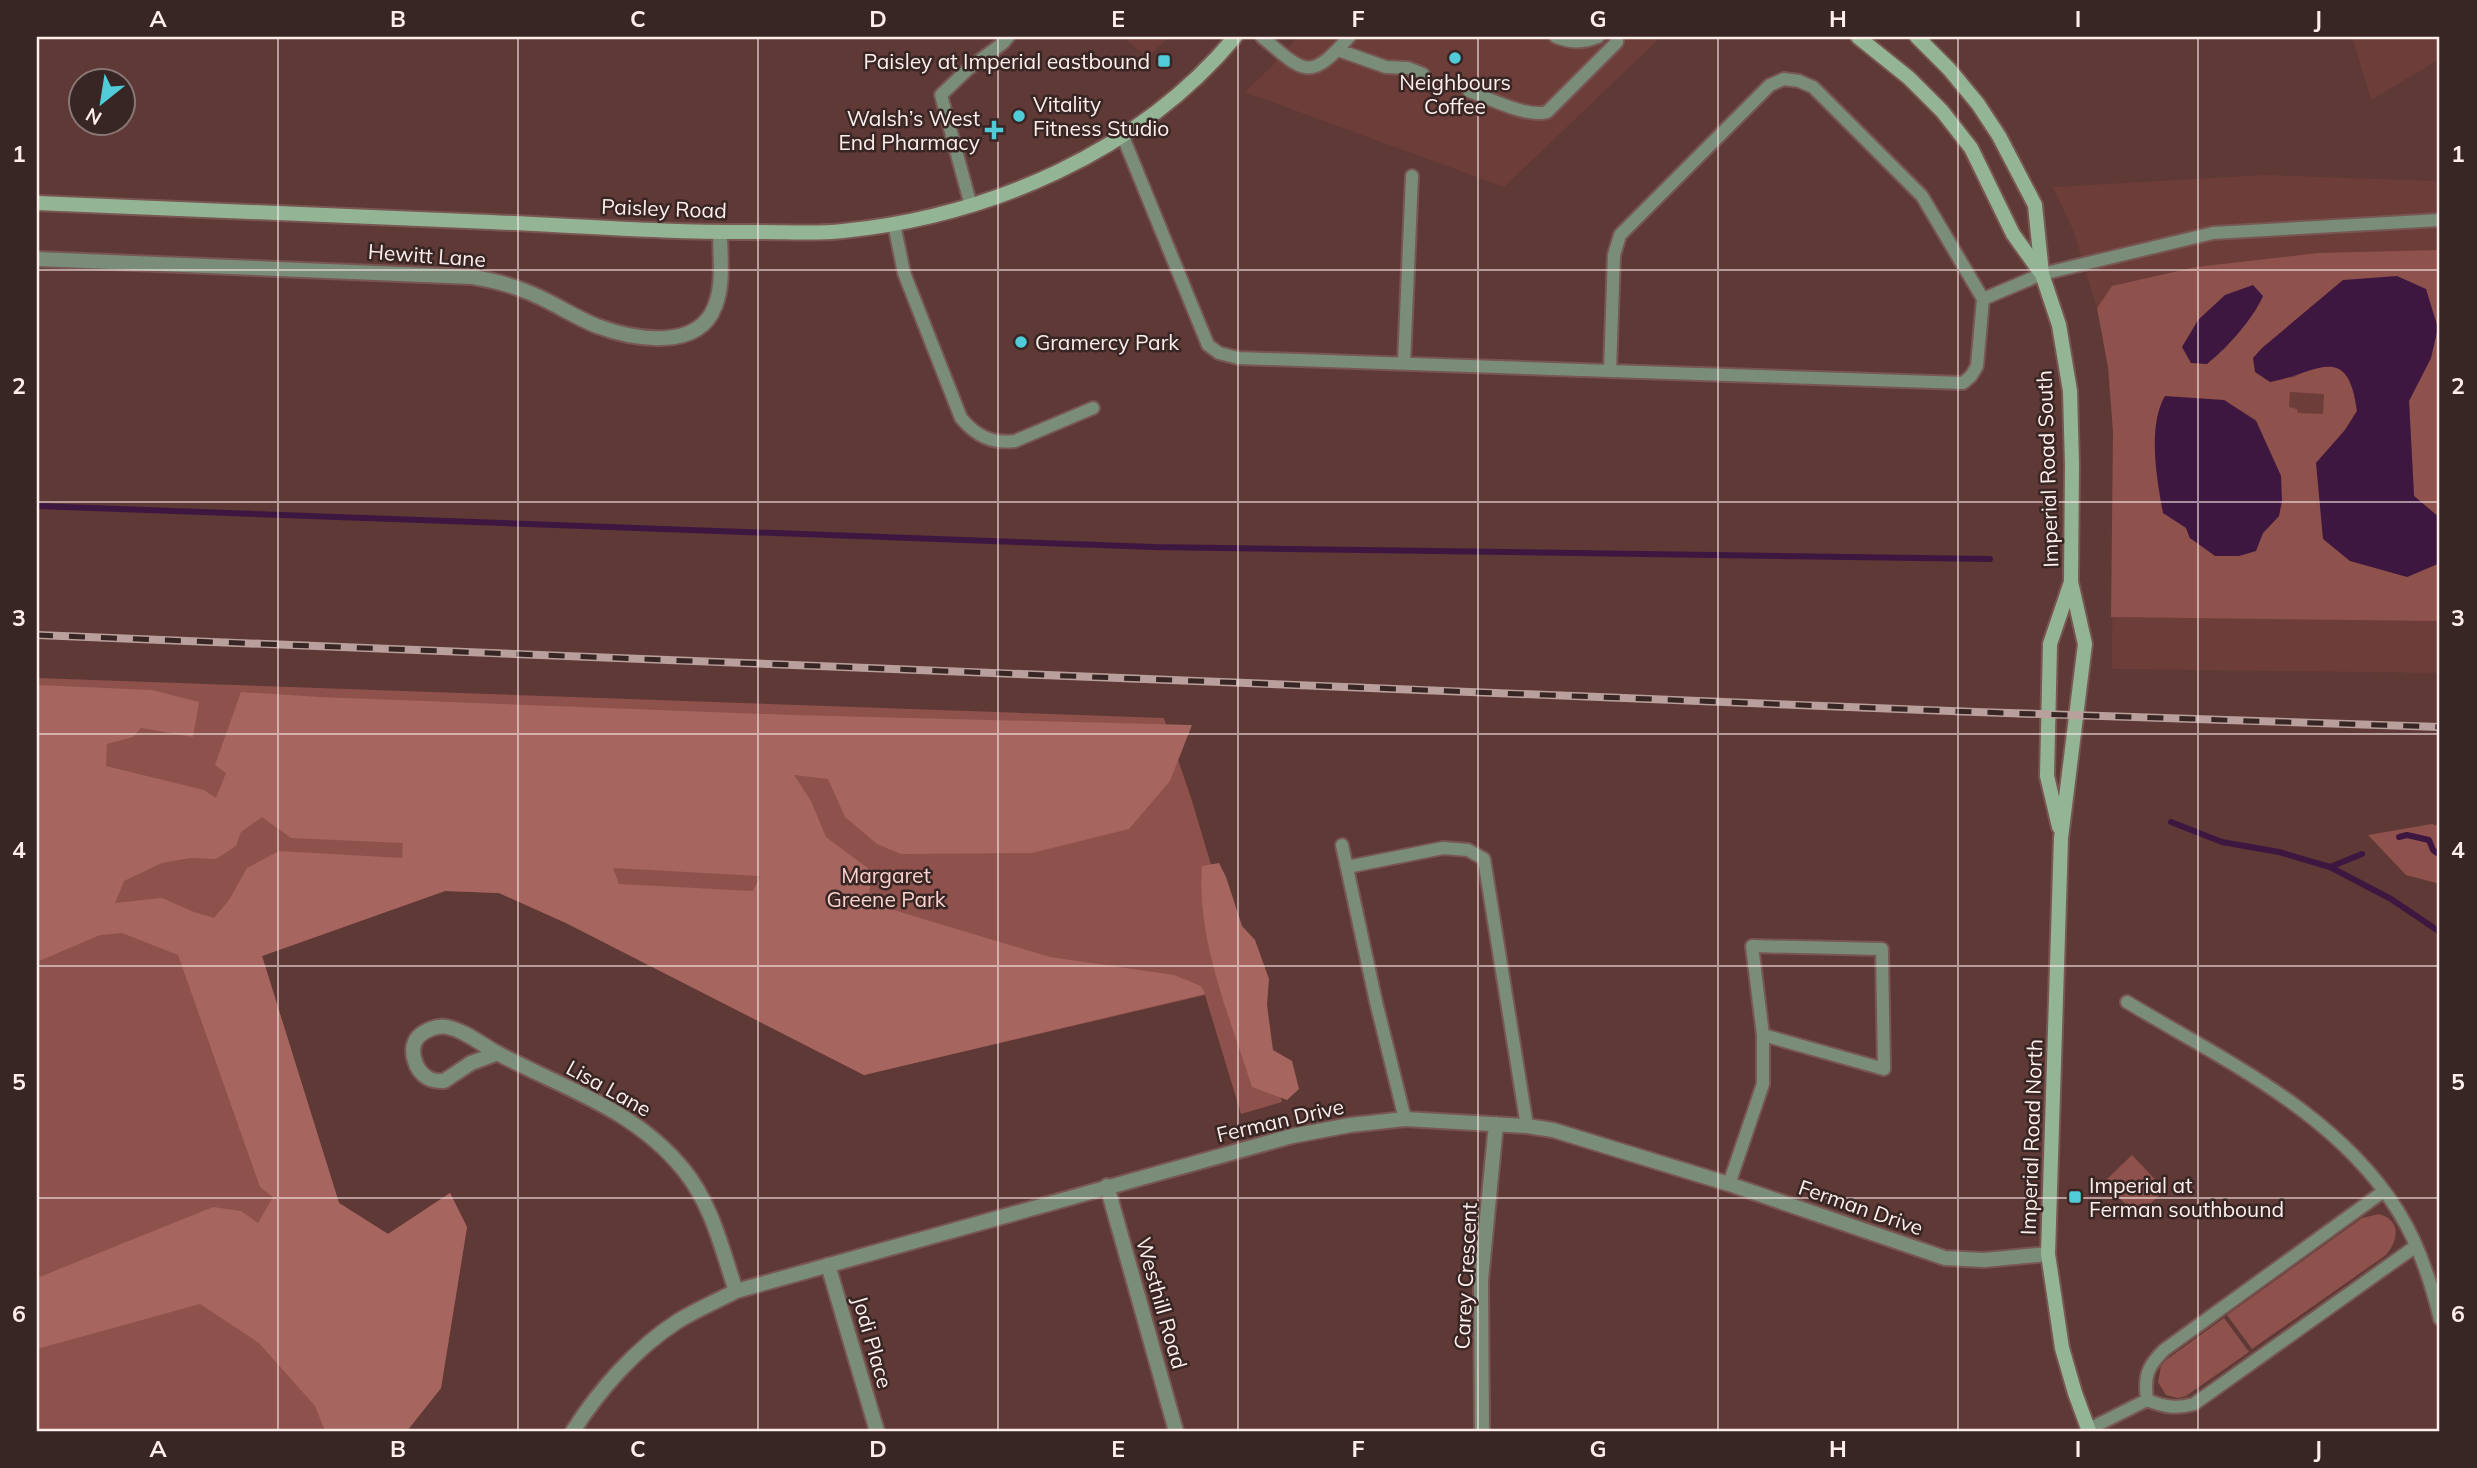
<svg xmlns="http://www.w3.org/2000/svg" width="2477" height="1468" viewBox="0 0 2477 1468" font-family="Mulish,sans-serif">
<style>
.built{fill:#6c3d39}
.green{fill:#8f514c;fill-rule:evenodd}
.forest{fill:#a6655f;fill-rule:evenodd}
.water{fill:#3e1740}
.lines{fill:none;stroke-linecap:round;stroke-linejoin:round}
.stream{stroke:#3e1740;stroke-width:6}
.lane-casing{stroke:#785652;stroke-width:16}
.street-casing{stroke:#785652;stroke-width:18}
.secondary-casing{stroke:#785652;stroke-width:18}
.lane{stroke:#798d79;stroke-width:12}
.street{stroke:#798d79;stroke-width:14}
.secondary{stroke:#94b595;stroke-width:14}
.rail-casing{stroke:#b9a09d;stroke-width:8}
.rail{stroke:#382624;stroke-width:5;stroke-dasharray:16;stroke-linecap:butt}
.grid{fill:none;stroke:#feeeec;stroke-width:2;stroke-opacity:0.55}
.poi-dot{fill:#52cbd9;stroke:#382624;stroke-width:2.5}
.labels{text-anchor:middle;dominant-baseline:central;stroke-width:5;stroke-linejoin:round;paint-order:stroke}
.poi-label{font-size:21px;fill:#feeeec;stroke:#382624;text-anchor:start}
.street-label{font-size:21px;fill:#feeeec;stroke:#382624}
.park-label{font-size:21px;fill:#fbd2ce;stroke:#382624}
.neatline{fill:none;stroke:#feeeec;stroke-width:2.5}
.grid-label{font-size:23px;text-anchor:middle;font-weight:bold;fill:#feeeec}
</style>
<rect width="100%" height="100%" fill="#5f3935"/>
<path class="built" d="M1122 37H1170L1147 57Z
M1297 37H1661L1504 187 1245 92 1273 65Z
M2352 37H2440V59L2371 100Z
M2265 175 2440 181V673L2112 669 2113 431 2108 367 2097 308 2073 230 2053 187Z"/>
<path class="green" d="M2440 250V518L2414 496 2409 401 2431 358 2284 332 2262 348 2291 378C2301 374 2313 367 2323 366 2350 363 2354 392 2357 411L2345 430 2316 463 2407 577 2440 563V621L2111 617 2113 431 2108 367 2097 308 2112 286 2196 267 2318 253ZM2225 295 2257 308 2223 351ZM2290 392 2324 394 2323 414 2298 413 2297 409 2289 407ZM2224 400 2256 420 2281 476 2279 516 2263 533 2190 539 2186 528Z
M37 678 1164 718 1192 801 1282 1102 1241 1114 1205 995 864 1075 566 923 499 893 445 891 262 956 339 1203 388 1234 450 1193 467 1227 441 1388 407 1431H37Z
M2432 824 2440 827V884L2406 875 2368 835Z
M2132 1155 2165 1190 2137 1216 2104 1182Z
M2379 1214C2401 1220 2399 1240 2386 1255L2252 1349 2227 1315 2362 1218Z
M2224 1318 2249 1352 2186 1396 2178 1398 2166 1395 2158 1382 2161 1366 2166 1360Z"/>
<path class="forest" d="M37 685 152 690 199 702 193 737 141 728 133 737 107 744 106 766 204 790 216 798 226 773 215 765 241 692 320 697 793 715 1192 725 1170 781 1129 829 1032 853 901 854 877 844 845 817 828 779 794 775 811 801 826 837 869 869H874L867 902 1050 957 1174 975 1201 986 1205 994 864 1075 566 923 499 893 445 891 262 956 339 1203 388 1234 450 1193 467 1227 441 1388 407 1431H325L315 1406 259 1343 200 1304 37 1349V1278L213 1207 241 1211 258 1223 273 1197 260 1187 178 955 122 933 100 935 37 962ZM262 817 291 838 403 843 402 858 279 851 247 868 229 900 214 918 194 912 162 898 115 903 124 881 162 863 190 858 216 859 236 846 241 832ZM613 868 759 876 760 877 753 891 619 884Z
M1219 863 1226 877 1242 926 1255 940 1269 979 1267 1005 1273 1050 1292 1061 1299 1089 1287 1100 1252 1087C1230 1017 1196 939 1202 866Z"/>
<path class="water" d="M2397 276 2426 289 2438 328 2431 358 2409 401 2414 496 2440 518V563L2407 577 2350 561 2323 539 2316 463 2345 430 2357 411C2348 340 2316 374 2270 382L2255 372 2253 358 2262 348 2343 280Z
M2253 285 2263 296C2253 319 2227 348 2207 364L2191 363 2182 347 2198 320 2225 295Z
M2165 396 2224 400 2256 421 2281 476 2282 501 2279 516 2263 533 2256 551 2239 556H2215L2190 538 2186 528 2163 513C2157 480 2147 427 2165 396Z"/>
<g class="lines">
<path class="stream" d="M37 506 1154 547 1990 559
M2171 822 2222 842 2279 852 2330 867 2391 899 2440 932
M2399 837 2407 835 2429 840 2433 850 2440 855
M2330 867 2362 854"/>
<defs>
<path id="lane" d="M1262 37C1304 72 1309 83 1349 37
M1556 37C1573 43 1582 43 1598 37
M1338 50 1386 67 1408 68 1423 74
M1784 79 1799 81 1813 87 1922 196 1983 299 1977 366 1971 376 1963 383 1610 371 1614 255 1620 235 1770 85Z
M1469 91C1489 98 1527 118 1547 112L1617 42V37
M1123 137 1208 345 1219 353 1238 358 1610 371
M971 206 941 95 968 69 1003 43 1008 37
M894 224 904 273 961 418C976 436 992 444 1015 441L1093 408
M1983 299 2042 274 2213 233 2440 220
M1404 363 1412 176
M1342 845 1376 1002 1405 1119
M1347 867 1443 848 1468 850 1484 859 1527 1126
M2127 1002C2223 1060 2336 1112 2398 1211 2419 1244 2431 1282 2440 1319
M1729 1184 1763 1084V1035L1752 946 1882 949 1884 1069 1763 1035
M2147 1400C2144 1376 2147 1367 2164 1350L2384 1191
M2147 1400C2164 1407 2176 1409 2194 1404L2416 1246
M2089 1429 2147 1400"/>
<path id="street" d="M37 259 473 277C491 280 508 284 525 291 550 300 572 316 597 326 632 339 698 352 715 306 724 284 720 256 720 232
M498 1053 471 1063 444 1081C439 1081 432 1081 428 1078 415 1071 408 1049 418 1037 425 1030 437 1025 447 1027 466 1031 482 1045 499 1054 565 1089 634 1109 683 1169 712 1204 722 1250 736 1291
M1107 1186 1176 1431
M828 1265 877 1431
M573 1431C599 1390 636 1348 678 1321 696 1310 717 1301 736 1291L1292 1136 1350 1125 1405 1119 1527 1126 1553 1130 1729 1184 1945 1258 1984 1260 2048 1254
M1482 1431 1481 1280 1496 1124"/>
<path id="secondary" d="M1858 37 1909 78 1942 111 1971 148 2013 234 2041 273
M1917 37 1949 69 1978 104 1999 136 2035 205 2042 274 2059 325 2070 391 2072 465 2071 582 2085 644 2061 838 2048 1254 2062 1348 2075 1393 2089 1431
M37 203C188 210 339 216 490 222 581 226 671 233 761 232 788 232 816 234 843 231 990 216 1139 152 1235 37
M2059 827 2047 776 2050 644 2071 582"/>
</defs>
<use href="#lane" class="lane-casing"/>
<use href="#street" class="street-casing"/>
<use href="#secondary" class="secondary-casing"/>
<use href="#lane" class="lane"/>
<use href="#street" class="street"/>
<use href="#secondary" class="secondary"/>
<defs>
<path id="rail" d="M37 635 1976 712 2440 727"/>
</defs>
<use href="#rail" class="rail-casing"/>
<use href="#rail" class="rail"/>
</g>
<path class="grid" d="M278 37V1431M518 37V1431M758 37V1431M998 37V1431M1238 37V1431M1478 37V1431M1718 37V1431M1958 37V1431M2198 37V1431M37 270H2440M37 502H2440M37 734H2440M37 966H2440M37 1198H2440"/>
<g class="poi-dot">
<circle cx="1455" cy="58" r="7"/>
<rect x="1157" y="54" width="14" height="14" rx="3.5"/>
<circle cx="1019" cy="116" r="7"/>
<path d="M990.5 119.5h7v7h7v7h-7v7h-7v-7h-7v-7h7z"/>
<circle cx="1021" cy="342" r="7"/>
<rect x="2068" y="1190" width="14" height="14" rx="3.5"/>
</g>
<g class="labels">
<g class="poi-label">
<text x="1150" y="61" text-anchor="end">Paisley at Imperial eastbound</text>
<text x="1455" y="82" text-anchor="middle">Neighbours<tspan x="1455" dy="24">Coffee</tspan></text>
<text x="1033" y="104">Vitality<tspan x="1033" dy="24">Fitness Studio</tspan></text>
<text x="980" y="118" text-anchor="end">Walsh’s West<tspan x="980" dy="24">End Pharmacy</tspan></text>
<text x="1035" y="342">Gramercy Park</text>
<text x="2089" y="1185">Imperial at<tspan x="2089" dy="24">Ferman southbound</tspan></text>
</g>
<g class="street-label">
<text transform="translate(664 208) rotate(2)">Paisley Road</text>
<text transform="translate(427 255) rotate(4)">Hewitt Lane</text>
<text transform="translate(2047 469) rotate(-92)">Imperial Road South</text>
<text transform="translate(609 1088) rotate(29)">Lisa Lane</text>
<text transform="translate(1280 1120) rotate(-13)">Ferman Drive</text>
<text transform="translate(2031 1137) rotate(-88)">Imperial Road North</text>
<text transform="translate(1861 1207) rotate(19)">Ferman Drive</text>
<text transform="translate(1465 1276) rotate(-87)">Carey Crescent</text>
<text transform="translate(1162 1303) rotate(74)">Westhill Road</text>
<text transform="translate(873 1342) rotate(74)">Jodi Place</text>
</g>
<g class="park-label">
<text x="886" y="875">Margaret<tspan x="886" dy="24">Greene Park</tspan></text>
</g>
</g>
<rect width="2477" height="1468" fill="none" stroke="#382624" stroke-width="77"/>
<g transform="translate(102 102) rotate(210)"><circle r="33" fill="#382624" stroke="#877674" stroke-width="2"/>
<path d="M0-5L12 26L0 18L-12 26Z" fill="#52cbd9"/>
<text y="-10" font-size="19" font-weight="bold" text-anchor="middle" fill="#feeeec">N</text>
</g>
<rect x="38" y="38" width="2400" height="1392" class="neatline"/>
<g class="grid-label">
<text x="158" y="27">A</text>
<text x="398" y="27">B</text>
<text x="638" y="27">C</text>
<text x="878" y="27">D</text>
<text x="1118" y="27">E</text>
<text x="1358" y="27">F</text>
<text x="1598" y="27">G</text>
<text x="1838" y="27">H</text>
<text x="2078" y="27">I</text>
<text x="2318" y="27">J</text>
<text x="19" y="162">1</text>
<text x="2458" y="162">1</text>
<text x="19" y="394">2</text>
<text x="2458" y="394">2</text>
<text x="19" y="626">3</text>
<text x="2458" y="626">3</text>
<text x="19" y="858">4</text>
<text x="2458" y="858">4</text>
<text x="19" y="1090">5</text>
<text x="2458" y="1090">5</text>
<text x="19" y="1322">6</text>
<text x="2458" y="1322">6</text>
<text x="158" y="1457">A</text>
<text x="398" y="1457">B</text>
<text x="638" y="1457">C</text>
<text x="878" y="1457">D</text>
<text x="1118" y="1457">E</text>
<text x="1358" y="1457">F</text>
<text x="1598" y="1457">G</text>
<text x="1838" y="1457">H</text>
<text x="2078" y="1457">I</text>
<text x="2318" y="1457">J</text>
</g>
</svg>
